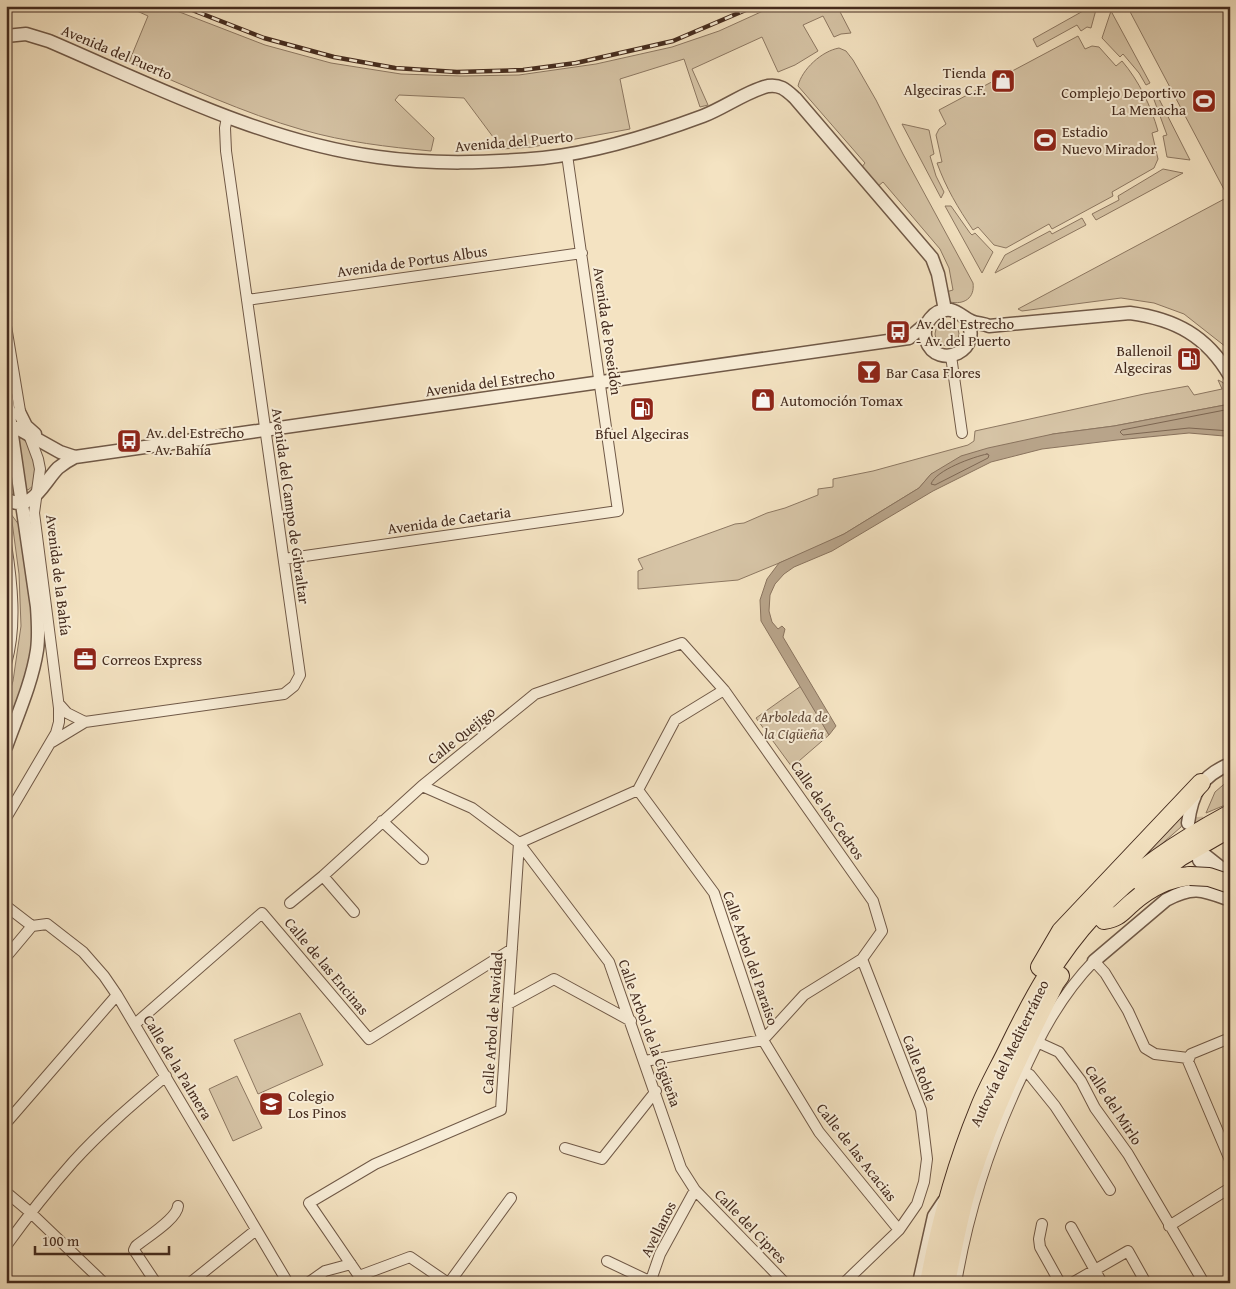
<svg xmlns="http://www.w3.org/2000/svg" width="1236" height="1289" viewBox="0 0 1236 1289" font-family="'Gentium Book Plus',serif">
<style>
.green{fill:#d6c4a6;stroke:#8d7862}
.water{fill:#b8a48a;stroke:#8a745f}
.lines{fill:none;stroke-linecap:round;stroke-linejoin:round}
.shore{stroke:#7e6854;stroke-width:1}
.tertiary-tunnel{stroke:#d1bea1;stroke-width:12;stroke-dasharray:12 6;stroke-linecap:butt}
.minor-casing{stroke:#705947;stroke-width:12}
.tertiary-casing{stroke:#705947;stroke-width:15}
.motorway-casing{stroke:#442b1e;stroke-width:20}
.minor{stroke:#f8edd7;stroke-width:10}
.tertiary{stroke:#f8edd7;stroke-width:12}
.motorway{stroke:#f4e3c2;stroke-width:18}
.rail-casing{stroke:#442b1e;stroke-width:4.5}
.rail{stroke:#f8edd7;stroke-width:2.5;stroke-dasharray:8;stroke-linecap:butt}
.motorway-bridge-casing{stroke:#442b1e;stroke-width:20;stroke-linecap:butt}
.motorway-bridge{stroke:#f4e3c2;stroke-width:18}
.labels{text-anchor:middle;dominant-baseline:central;stroke-width:4;stroke-linejoin:round;paint-order:stroke}
.street-label{font-size:15px;fill:#442b1e;stroke:#f8edd7}
.poi-label{font-size:15px;fill:#442b1e;stroke:#f8edd7;text-anchor:start}
.park-label{font-size:15px;font-style:italic;fill:#614a39;stroke:#f8edd7}
</style>
<rect width="100%" height="100%" fill="#f4e3c2"/>
<filter id="stains"><feTurbulence type="fractalNoise" baseFrequency=".004" numOctaves="4"/><feColorMatrix values="0 0 0 0 .2 0 0 0 0 .09 0 0 0 0 .02 0 0 0 .5 -.17"/></filter>
<radialGradient id="worn" r=".72"><stop offset=".6" stop-color="#630" stop-opacity="0"/><stop offset="1" stop-color="#630" stop-opacity=".3"/></radialGradient>
<path class="green" d="M126 6H164L265 45 331 63 401 74 461 76 519 75 596 64 672 47 719 31 774 6H837L851 33 841 34 834 37 823 16 803 25 818 51 795 65 778 72 762 37 692 69 708 105 700 107 684 59 620 79 630 129 532 147 502 149 464 98 399 95 395 100 434 138 431 151C388 147 345 142 303 130 243 113 186 86 129 62L148 16Z
M1092 6H1097L1091 28 1087 27 1081 31 1077 25 1037 47 1033 39Z
M1127 6H1230V354L1226 347 1184 314 1154 303 1121 298 1022 311 1018 309 1228 197Z
M1111 11 1150 83 1146 85 1139 73 1123 54 1120 57 1102 38Z
M1078 36 1085 49 1092 46 1099 47 1116 66 1122 61C1139 81 1151 106 1158 131L1152 133 1158 159 1154 168 1112 192 1113 196 1052 229 1049 224 1006 248 994 245 978 227 973 230C958 208 946 188 937 163L942 162 936 135 939 129 946 124 939 110Z
M839 48 846 51 853 60 876 100 903 154 973 283C975 298 964 305 950 302L946 292 953 290 949 268 940 249 883 182 877 187 861 168 865 163 798 86C802 69 822 51 839 48Z
M1157 95 1190 160 1167 157 1163 136 1167 135 1153 97Z
M902 124 929 130 934 154 930 156 936 176 944 192 941 198Z
M1163 169 1183 173 1096 220 1092 214 1119 200 1118 196Z
M945 206H951L970 233 972 235 975 233 993 252 982 273Z
M1082 218 1086 225 995 273 1005 255 1050 231 1052 234Z
M935 334a12 12 0 1 1 24 0a12 12 0 1 1-24 0Z
M1218 380C1230 385 1230 393 1230 404L1114 426 1053 434 931 474 919 488 844 534 818 547 738 580 638 589V571L643 569 638 559 735 524 744 523 767 513 785 508 818 495V489L833 487V479L873 471 968 445 974 441 975 431 1144 394 1188 386 1194 395 1222 389Z
M21 438C36 447 36 471 33 486L28 490 24 488 18 439Z
M11 514 19 525 33 609V647L6 739V704L13 681 21 626 19 574Z
M801 686 829 735 792 767 756 718Z
M1230 779V803L1206 813 1215 792Z
M1186 806 1181 827 1108 891Z
M300 1013 323 1065 258 1094 234 1040Z
M237 1076 262 1128 233 1141 209 1089Z"/>
<path class="water" d="M1230 404V435L1224 436 1189 433 1117 440 1042 449 991 462 933 491 832 551 794 567 784 574 775 584 770 595 769 611 772 622 778 629 782 626 785 629 783 637 836 726 829 735 761 621 760 600 767 579 779 563 844 534 919 488 931 474 961 456 988 448 1053 434 1114 426Z"/>
<g class="lines">
<path class="shore" d="M1230 409 1122 430 1120 432 1123 435 1189 428 1230 431
M987 454 989 455 988 458 935 485 931 484C936 470 973 457 987 454Z"/>
<path class="tertiary-tunnel" d="M1197 817 1199 837"/>
<defs>
<path id="minor" d="M247 300 582 253
M6 326 21 417
M951 356 962 433
M6 544C12 582 17 626 6 664
M284 559 618 511 567 155
M59 704 67 713 85 722
M52 742 85 722 284 694 294 686 300 675 226 151 225 128 227 117
M422 786 472 808 519 843 609 962 681 1168 695 1190 785 1283
M638 790 714 893 763 1040 819 1132 899 1230
M6 818 56 733 59 722V708L34 513 40 469 38 459 28 432
M382 821 423 859
M519 843 638 790 675 720 724 690
M323 876 354 912
M290 903 323 876 422 786 535 694 682 643 724 690 873 901 882 931 862 959 804 995 763 1040
M6 906 32 926 47 924 83 952 104 976 117 995 288 1283
M6 957 32 926
M508 1004 554 979 631 1021
M135 1024 262 913 369 1039 512 949
M1230 1040H1225L1191 1054 1188 1061 1230 1160
M1037 1042 1059 1052 1081 1081 1095 1108 1128 1154 1204 1283
M645 1061 763 1040
M1024 1071 1030 1075 1055 1106 1110 1190
M6 1123 117 995
M565 1148 602 1159 656 1091
M6 1192 31 1213 104 1283
M1042 1224 1039 1239 1040 1247 1060 1283
M1169 1226 1230 1188
M1071 1227 1102 1283
M6 1246C27 1217 49 1189 73 1162 101 1131 134 1103 166 1076
M607 1261 645 1279 651 1280
M156 1283 134 1250 136 1246C147 1237 177 1219 178 1206
M190 1283 256 1230
M308 1283 325 1271 351 1264
M448 1283 410 1257 359 1276 309 1203 375 1164 501 1110 519 843
M449 1283 511 1198
M652 1283 651 1280 660 1254 695 1190
M844 1283 899 1230 917 1204 924 1182 927 1159 921 1110 862 959
M956 1283C968 1212 990 1144 1020 1080 1039 1036 1061 995 1094 961L1105 973 1128 1011 1145 1048 1155 1054 1188 1058
M1072 1283 1128 1251 1146 1283"/>
<path id="tertiary" d="M6 36 26 34 49 41C154 86 264 142 378 157 434 165 488 163 543 158 598 152 652 135 703 116 724 108 747 91 768 86 780 84 786 90 795 98L932 258 938 274 945 310
M965 318C987 350 937 372 926 340 921 325 934 308 951 310 959 312 964 318 971 321 977 324 983 323 989 326L1130 313C1175 319 1207 336 1230 376
M6 394 37 607C38 621 39 636 37 650 32 683 17 716 6 747
M19 412 26 426 35 434
M6 430 11 428H17L60 452 75 457 909 338 928 322
M6 499C32 514 43 483 58 468 63 464 69 460 75 457
M1188 823C1192 793 1201 776 1230 764
M1206 856 1230 875
M1199 860 1216 881
M1094 961 1166 900C1194 885 1203 890 1230 900
M919 1283 934 1216 944 1201"/>
<path id="motorway" d="M1143 885 1180 857 1230 828
M1104 920C1120 917 1121 912 1133 902 1149 888 1168 878 1190 876
M1040 967 1061 931 1201 783
M929 1283C940 1223 956 1165 979 1109 987 1088 999 1068 1009 1047 1033 998 1056 955 1094 914 1132 872 1180 841 1230 814
M946 1283C953 1248 959 1213 970 1179 992 1110 1023 1047 1055 983L1060 976"/>
</defs>
<use href="#minor" class="minor-casing"/>
<use href="#tertiary" class="tertiary-casing"/>
<use href="#motorway" class="motorway-casing"/>
<use href="#minor" class="minor"/>
<use href="#tertiary" class="tertiary"/>
<use href="#motorway" class="motorway"/>
<defs>
<path id="rail" d="M182 6 264 38 334 57 395 68 457 72 523 70 576 63 673 41 755 6"/>
</defs>
<use href="#rail" class="rail-casing"/>
<use href="#rail" class="rail"/>
<defs>
<path id="motorway-bridge" d="M1190 876 1209 877 1230 884"/>
</defs>
<use href="#motorway-bridge" class="motorway-bridge-casing"/>
<use href="#motorway-bridge" class="motorway-bridge"/>
</g>
<defs>
<symbol id="shop-square" viewBox="-11 -11 22 22"><rect x="-9" y="-9" width="18" height="18" rx="4" fill="#8f2418" stroke="#f8edd7"/><path d="M-5-2.5h2.3a2.7 3.5 0 0 1 5.4 0H5L5.5 6h-11ZM-1.5-2.5h3a1.5 2.3 0 0 0-3 0Z" fill="#fff"/></symbol>
<symbol id="stadium-square" viewBox="-11 -11 22 22"><rect x="-9" y="-9" width="18" height="18" rx="4" fill="#8f2418" stroke="#f8edd7"/><path d="M0-5a6.5 5 0 1 0 0 10a6.5 5 0 1 0 0-10ZM-3.5-1.8h7v3.6h-7Z" fill="#fff"/></symbol>
<symbol id="bus-square" viewBox="-11 -11 22 22"><rect x="-9" y="-9" width="18" height="18" rx="4" fill="#8f2418" stroke="#f8edd7"/><path d="M-5-6H5V4H4V6H2V4H-2V6H-4V4H-5ZM-3.5-4V0h7V-4ZM-3.5 1.2v1.5H-2V1.2ZM2 1.2v1.5H3.5V1.2Z" fill="#fff"/></symbol>
<symbol id="fuel-square" viewBox="-11 -11 22 22"><rect x="-9" y="-9" width="18" height="18" rx="4" fill="#8f2418" stroke="#f8edd7"/><path d="M-5.5-6h7V0h2V4h1.3V-2.5L3-4.5l.8-.8L6-3V5H2.5V1h-1V6h-7ZM-4.2-4.7v3.2H.2V-4.7Z" fill="#fff"/></symbol>
<symbol id="bar-square" viewBox="-11 -11 22 22"><rect x="-9" y="-9" width="18" height="18" rx="4" fill="#8f2418" stroke="#f8edd7"/><path d="M-6-5H6L.8 .8V4.5H3.5V6h-7V4.5H-.8V.8Z" fill="#fff"/></symbol>
<symbol id="office-square" viewBox="-11 -11 22 22"><rect x="-9" y="-9" width="18" height="18" rx="4" fill="#8f2418" stroke="#f8edd7"/><path d="M-6-3h4V-5.5h4V-3h4V5H-6ZM-1-4.5V-3h2v-1.5ZM-6 0V1H6V0Z" fill="#fff"/></symbol>
<symbol id="school-square" viewBox="-11 -11 22 22"><rect x="-9" y="-9" width="18" height="18" rx="4" fill="#8f2418" stroke="#f8edd7"/><path d="M0-5L7-2L0 1L-7-2ZM-4 1L0 2.5L4 1V4Q0 6-4 4Z" fill="#fff"/></symbol>
</defs>
<g fill-rule="evenodd">
<use href="#shop-square" x="989" y="67" width="28" height="28"/>
<use href="#stadium-square" x="1190" y="87" width="28" height="28"/>
<use href="#stadium-square" x="1031" y="126" width="28" height="28"/>
<use href="#bus-square" x="884" y="318" width="28" height="28"/>
<use href="#fuel-square" x="1175" y="345" width="28" height="28"/>
<use href="#bar-square" x="855" y="358" width="28" height="28"/>
<use href="#shop-square" x="749" y="386" width="28" height="28"/>
<use href="#fuel-square" x="628" y="395" width="28" height="28"/>
<use href="#bus-square" x="115" y="427" width="28" height="28"/>
<use href="#office-square" x="71" y="645" width="28" height="28"/>
<use href="#school-square" x="257" y="1090" width="28" height="28"/>
</g>
<g class="labels">
<g class="street-label">
<text transform="translate(117 52) rotate(23)">Avenida del Puerto</text>
<text transform="translate(514 141) rotate(-5)">Avenida del Puerto</text>
<text transform="translate(412 261) rotate(-8)">Avenida de Portus Albus</text>
<text transform="translate(608 331) rotate(82)">Avenida de Poseidón</text>
<text transform="translate(490 382) rotate(-8)">Avenida del Estrecho</text>
<text transform="translate(291 506) rotate(82)">Avenida del Campo de Gibraltar</text>
<text transform="translate(449 520) rotate(-8)">Avenida de Caetaria</text>
<text transform="translate(59 575) rotate(83)">Avenida de la Bahía</text>
<text transform="translate(461 735) rotate(-39)">Calle Quejigo</text>
<text transform="translate(828 810) rotate(55)">Calle de los Cedros</text>
<text transform="translate(751 958) rotate(71)">Calle Arbol del Paraiso</text>
<text transform="translate(327 966) rotate(50)">Calle de las Encinas</text>
<text transform="translate(492 1023) rotate(-86)">Calle Arbol de Navidad</text>
<text transform="translate(650 1033) rotate(70)">Calle Arbol de la Cigüeña</text>
<text transform="translate(1009 1053) rotate(-64)">Autovía del Mediterráneo</text>
<text transform="translate(178 1067) rotate(59)">Calle de la Palmera</text>
<text transform="translate(920 1068) rotate(69)">Calle Roble</text>
<text transform="translate(1114 1105) rotate(57)">Calle del Mirlo</text>
<text transform="translate(857 1152) rotate(52)">Calle de las Acacias</text>
<text transform="translate(751 1226) rotate(46)">Calle del Cipres</text>
<text transform="translate(658 1229) rotate(-63)">Avellanos</text>
</g>
<g class="poi-label">
<text x="986" y="72" text-anchor="end">Tienda<tspan x="986" dy="17">Algeciras C.F.</tspan></text>
<text x="1186" y="92" text-anchor="end">Complejo Deportivo<tspan x="1186" dy="17">La Menacha</tspan></text>
<text x="1062" y="131">Estadio<tspan x="1062" dy="17">Nuevo Mirador</tspan></text>
<text x="916" y="323">Av. del Estrecho<tspan x="916" dy="17">- Av. del Puerto</tspan></text>
<text x="1172" y="350" text-anchor="end">Ballenoil<tspan x="1172" dy="17">Algeciras</tspan></text>
<text x="886" y="372">Bar Casa Flores</text>
<text x="780" y="400">Automoción Tomax</text>
<text x="146" y="432">Av. del Estrecho<tspan x="146" dy="17">- Av. Bahía</tspan></text>
<text x="642" y="433" text-anchor="middle">Bfuel Algeciras</text>
<text x="102" y="659">Correos Express</text>
<text x="288" y="1095">Colegio<tspan x="288" dy="17">Los Pinos</tspan></text>
</g>
<g class="park-label">
<text x="794" y="716">Arboleda de<tspan x="794" dy="17">la Cigüeña</tspan></text>
</g>
</g>
<rect width="1236" height="1289" fill="none" stroke="#f4e3c2" stroke-width="25"/>
<rect x="8" y="8" width="1221" height="1274" fill="none" stroke="#442b1e" stroke-width="2.5"/>
<rect x="12" y="12" width="1211" height="1264" fill="none" stroke="#442b1e"/>
<path d="M35 1246v8h134v-8" fill="none" stroke="#442b1e" stroke-width="2.5"/>
<text x="42" y="1246" font-size="15" fill="#442b1e" stroke="#f8edd7" stroke-width="4" paint-order="stroke">100 m</text>
<rect width="100%" height="100%" filter="url(#stains)"/>
<rect width="100%" height="100%" fill="url(#worn)"/>
</svg>
